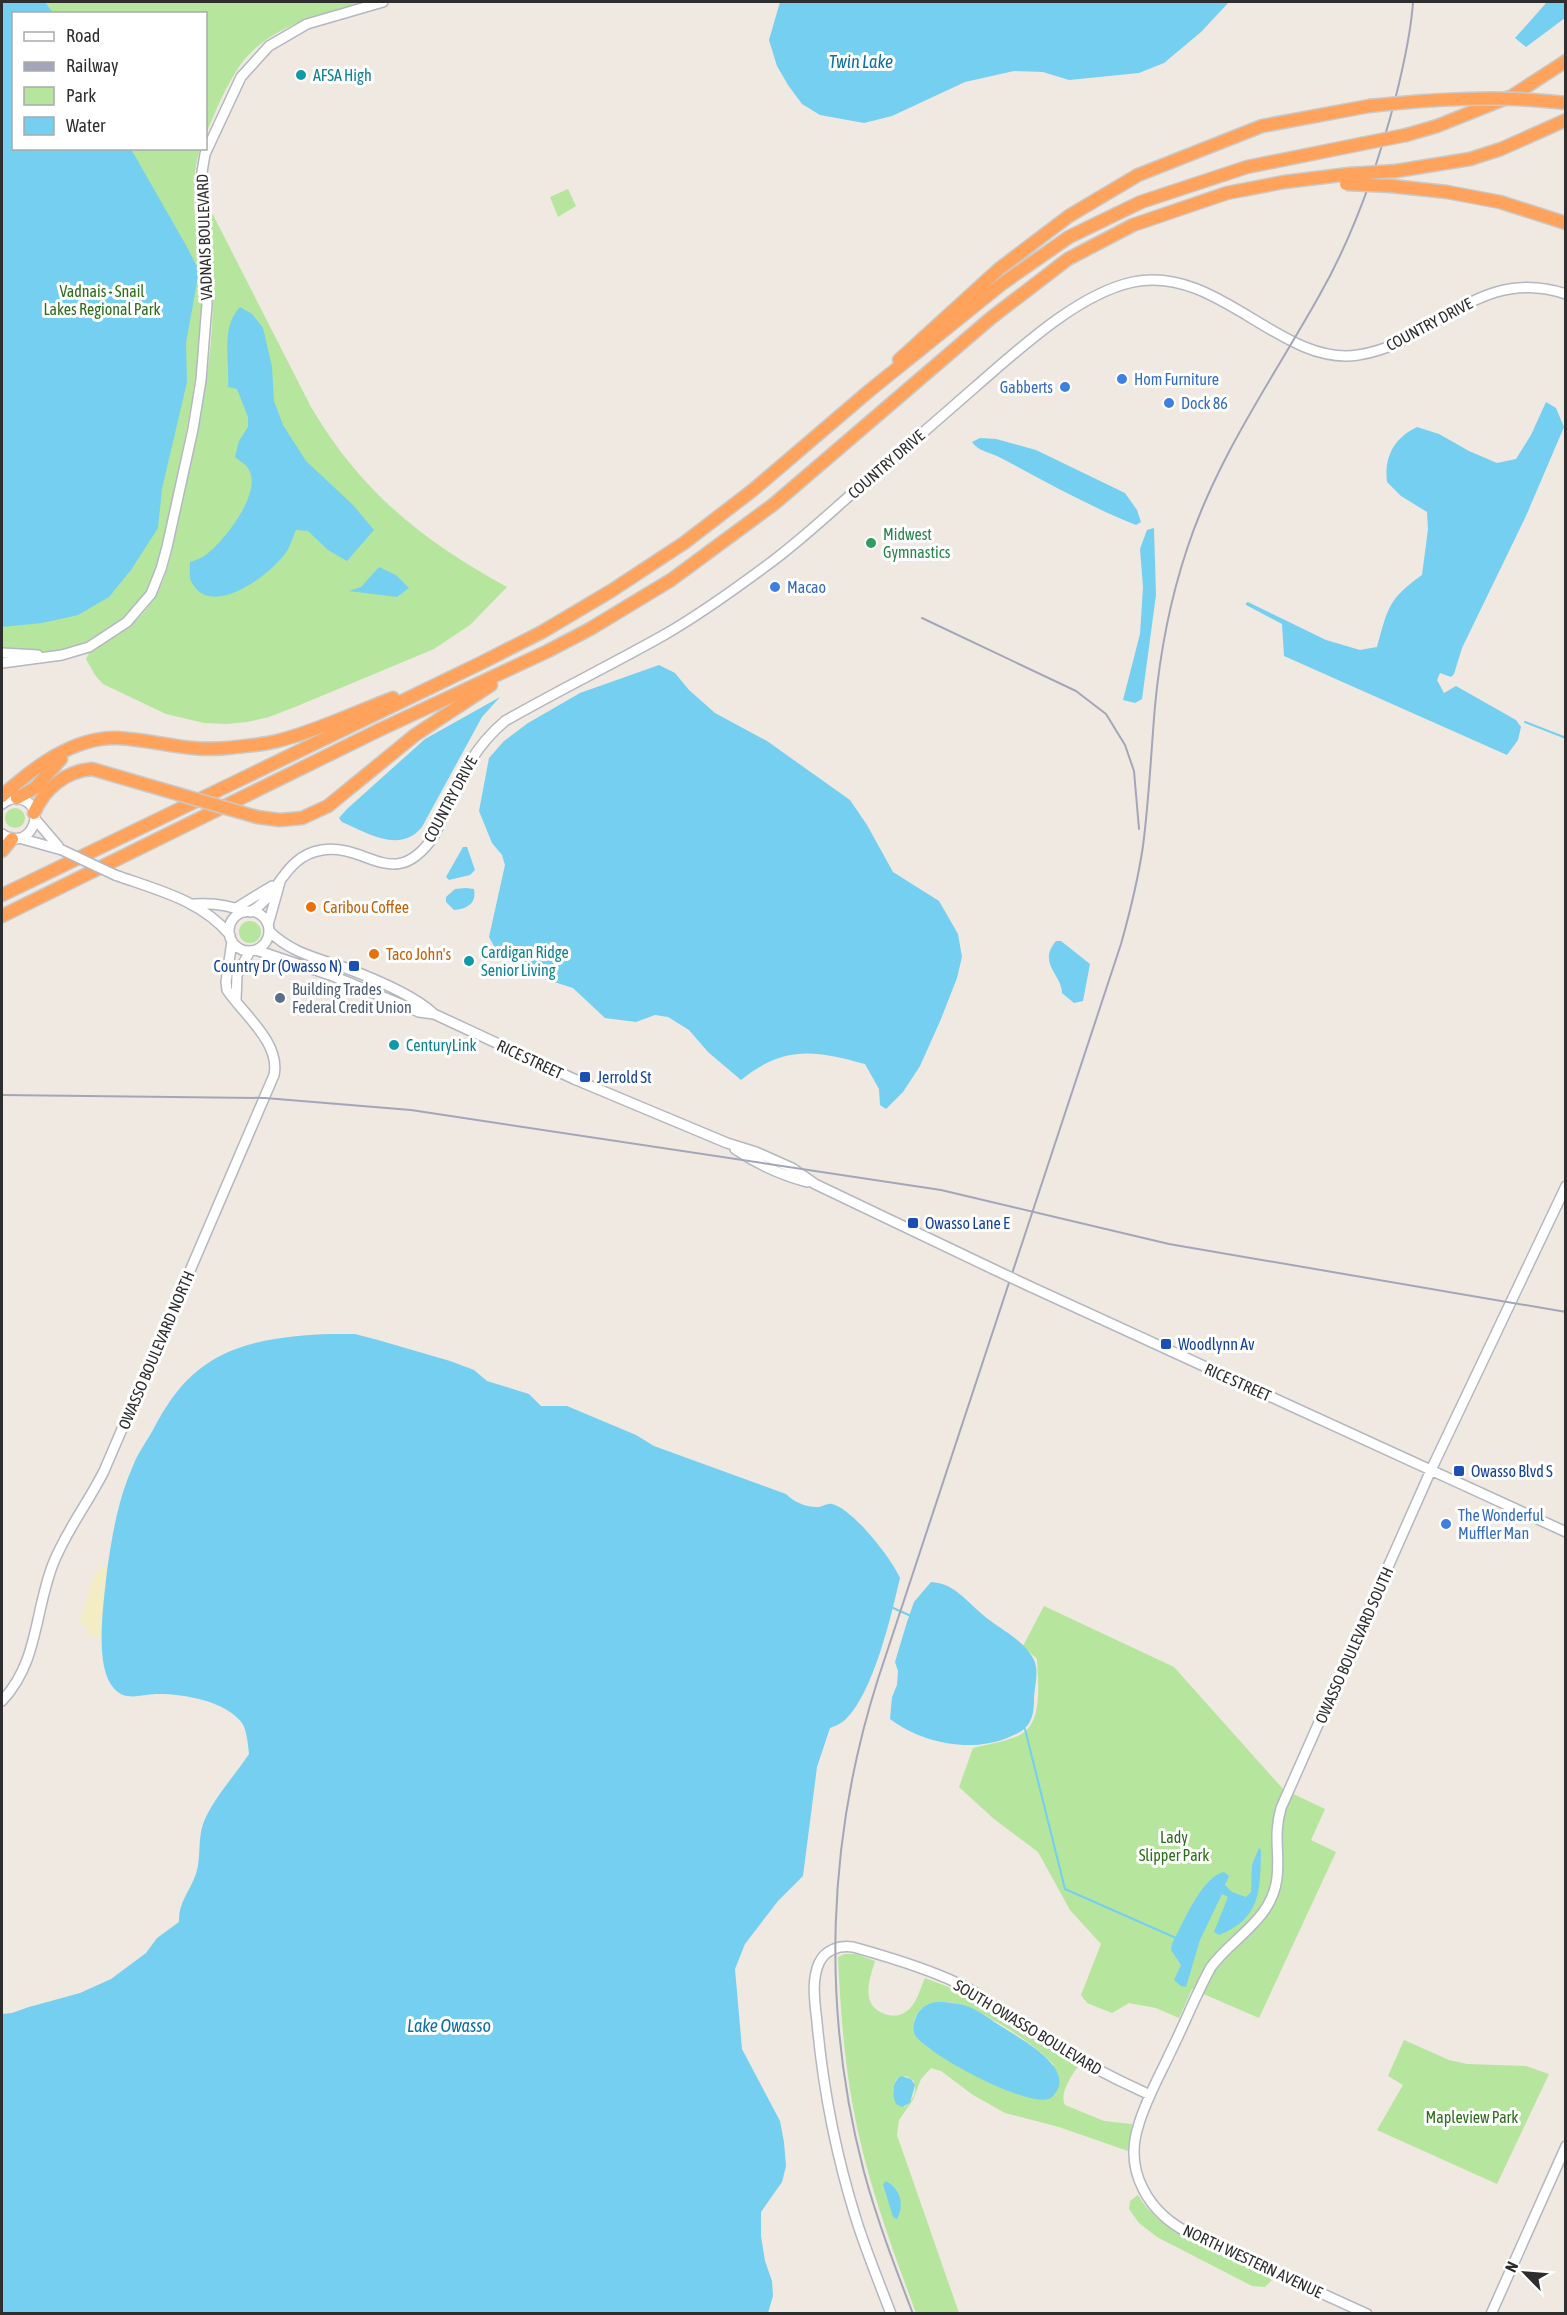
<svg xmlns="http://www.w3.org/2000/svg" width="1567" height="2315" viewBox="0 0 1567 2315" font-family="'Asap Condensed',sans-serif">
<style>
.green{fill:#b6e59e;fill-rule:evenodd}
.sand{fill:#f3ecc5}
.water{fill:#75cff0}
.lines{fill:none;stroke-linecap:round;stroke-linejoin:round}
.stream{stroke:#75cff0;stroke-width:2}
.secondary-casing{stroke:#b4b7c1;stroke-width:12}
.highway-casing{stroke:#c9c9c9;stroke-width:15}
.secondary{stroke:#fff;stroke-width:9}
.highway{stroke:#ffa35c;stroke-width:12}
.rail{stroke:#a3a6b8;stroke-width:2}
.secondary-bridge-casing{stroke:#b4b7c1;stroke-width:12;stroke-linecap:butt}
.highway-bridge-casing{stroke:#c9c9c9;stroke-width:15;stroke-linecap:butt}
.secondary-bridge{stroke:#fff;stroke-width:9}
.highway-bridge{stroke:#ffa35c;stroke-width:12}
.culture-dot{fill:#0f9aa8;stroke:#fff;stroke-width:2}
.shop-dot{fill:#3f7fe0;stroke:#fff;stroke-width:2}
.leisure-dot{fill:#2e9e5b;stroke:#fff;stroke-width:2}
.food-dot{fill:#e8710a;stroke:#fff;stroke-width:2}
.transit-dot{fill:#1a4fb4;stroke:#fff;stroke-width:2}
.service-dot{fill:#5c6f8a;stroke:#fff;stroke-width:2}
.labels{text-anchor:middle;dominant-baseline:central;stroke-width:6;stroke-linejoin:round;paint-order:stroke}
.culture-label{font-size:16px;fill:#0d838f;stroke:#fff;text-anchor:start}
.street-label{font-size:16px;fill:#2e2e2e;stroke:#fff}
.park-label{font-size:16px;fill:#2c6e1b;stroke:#fff}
.shop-label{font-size:16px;fill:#366cbe;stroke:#fff;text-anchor:start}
.leisure-label{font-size:16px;fill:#27864d;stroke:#fff;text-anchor:start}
.food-label{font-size:16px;fill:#c56008;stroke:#fff;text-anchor:start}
.transit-label{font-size:16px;fill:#164399;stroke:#fff;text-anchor:start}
.service-label{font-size:16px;fill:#4e5e75;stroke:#fff;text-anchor:start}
.water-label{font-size:18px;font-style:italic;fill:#0d6fa3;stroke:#fff}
</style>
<rect width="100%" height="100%" fill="#efe9e1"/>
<path class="green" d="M2 2H364C320 15 270 25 241 64 226 85 216 110 206 134V14H14V148L200 149C186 193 200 239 201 284 203 355 188 427 173 496 166 524 162 553 151 580 146 592 138 604 128 613 108 632 79 649 52 651 35 652 18 649 2 650Z
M568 189 576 206 558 217 550 197Z
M204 197 311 407C361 492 423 541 507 587L470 625 434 649 295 707 269 717 247 722 227 724 204 723 166 714 103 684 95 675 86 659 89 653C112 639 136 625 152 602 170 576 173 542 180 512 197 438 214 363 213 287 212 257 207 227 204 197Z
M5 818a10 10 0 1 1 20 0a10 10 0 1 1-20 0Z
M239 932a11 11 0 1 1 22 0a11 11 0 1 1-22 0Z
M1044 1606 1174 1667 1283 1789 1325 1809 1311 1840 1336 1852 1259 2018 1192 1989 1179 2018 1156 2008 1129 2003 1112 2013 1087 2003 1081 1995 1101 1944 1070 1910 1038 1852 994 1819 959 1787 973 1748C988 1744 1004 1742 1018 1736 1044 1725 1038 1682 1037 1659L1023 1646Z
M845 1954H856L875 1961C869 1981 860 2005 885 2014 892 2017 901 2016 907 2011 917 2004 920 1988 925 1978L964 1993 1021 2033 1078 2066C1071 2077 1059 2093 1065 2105L1104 2121 1132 2124 1128 2151 1059 2127 1005 2113 973 2095 941 2071 931 2068 921 2079 913 2100 899 2120 897 2135 959 2313H916C889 2240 862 2167 850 2089 843 2045 840 2001 838 1957ZM950 2002C978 2006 1035 2044 1054 2065L978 2077 927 2047 918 2038 914 2023 915 2018 920 2010 928 2004ZM906 2076 913 2080C918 2090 913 2102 904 2107L893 2091 896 2080Z
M1404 2040 1449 2060 1467 2064 1526 2066 1549 2074 1497 2184 1377 2130 1403 2085 1388 2076Z
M1138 2195C1161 2237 1231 2258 1274 2278L1265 2287 1252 2286 1157 2237 1139 2223 1129 2209 1130 2201Z"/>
<path class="sand" d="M105 1565H108L102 1638 87 1635V1628L80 1622 94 1575Z"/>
<path class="water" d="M2 2H45L53 13 14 14V148L131 149 187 247 199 271 186 343 187 382 162 489 158 528 131 570 109 597 78 615 42 623 2 627Z
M780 2H1229L1201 32 1164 63 1139 73 1069 80 1043 72 1014 71 965 82 892 116 864 123 820 115 802 104 788 85 777 66 769 40Z
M1547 2H1565V18L1526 47 1515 38Z
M240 307 252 314 263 328 272 367 274 401 283 425 306 461 353 505 374 530 347 561 328 550 308 531 296 530C292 539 290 548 284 555 267 577 210 620 191 581 189 576 190 567 190 562 196 560 202 558 207 554 225 540 262 493 249 470 247 464 240 462 235 457L239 441 248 427V417L237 389 228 387C230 361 220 328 240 307Z
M1546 402 1556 408 1564 427 1526 516 1462 648 1454 674 1451 677 1440 673 1437 680 1444 693 1456 686 1516 720 1521 727 1518 740 1507 755 1284 656 1282 624 1246 605V603L1248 602 1326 640 1360 650 1377 647C1388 608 1388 599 1422 575L1428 529 1427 512 1401 496 1387 482C1384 457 1394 438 1417 427L1439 434 1469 451 1497 463 1516 459 1531 435Z
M980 438 996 439 1036 450 1125 493 1137 510 1141 522 1136 525C1088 506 1045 481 999 457 989 452 978 451 972 442Z
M1154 528 1156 595 1142 699 1135 703 1123 700 1140 634 1143 587 1140 549 1147 530Z
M379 567 396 575 409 588 397 597 349 591 361 587Z
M659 665 675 673 689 690 715 713 767 741 850 800 867 825 893 872 939 901 958 934 962 957 957 978 941 1019 920 1066 903 1092 886 1109 880 1105 879 1089 865 1064C815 1050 784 1045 741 1080L708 1052 689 1030 668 1017 655 1015 636 1022 605 1018 573 988 529 974 498 953 489 937 505 865 502 855 492 843 479 811 489 758 504 741 528 723 580 693Z
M500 697 482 717 422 827C400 854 367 833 342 822L339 818 347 809 425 739Z
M463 847H467L475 870 470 875 449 880 446 877Z
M466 888 474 889C477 904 466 909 454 910L446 902V897L455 889Z
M1056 941H1061L1090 964 1083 1001 1074 1003 1062 993C1062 975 1037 963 1056 941Z
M332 1334H355L378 1340 450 1361 474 1370 487 1381 529 1394 541 1406H567L636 1435 654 1446 786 1494C794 1502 807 1508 819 1507 824 1506 827 1503 832 1504 853 1509 892 1559 900 1578 891 1616 874 1691 846 1719 842 1723 836 1726 830 1728L817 1767 803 1876 778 1901 745 1944 735 1969 742 2049 780 2121 784 2142 786 2166 782 2182 761 2212V2236L765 2261 772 2281 773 2296 768 2313H2V2014L12 2013 29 2007 80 1993 111 1979 146 1953 157 1938 179 1922C178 1905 188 1893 194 1879 202 1862 197 1842 203 1824 213 1798 234 1777 249 1754 248 1744 247 1731 242 1723 226 1701 184 1694 159 1694 146 1693 136 1699 123 1695 116 1692 111 1686 108 1679 96 1653 104 1599 107 1571 112 1536 118 1499 133 1466 138 1452 148 1440 155 1426 171 1397 187 1374 218 1357 252 1339 295 1335 332 1334Z
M931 1582C954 1583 966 1601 983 1615 999 1629 1025 1640 1034 1660 1039 1671 1035 1685 1034 1697 1034 1703 1034 1713 1031 1719 1027 1730 1017 1734 1007 1738 970 1753 922 1743 890 1719L892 1697 897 1685 898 1671 895 1662 907 1622 914 1602Z
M1259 1848 1261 1850C1260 1889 1262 1918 1219 1935L1214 1932 1228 1897 1222 1894 1200 1940 1186 1987 1181 1986 1174 1980 1181 1965 1171 1950 1172 1944C1182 1925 1202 1876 1224 1872L1229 1876 1225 1885 1232 1892 1246 1897 1251 1892 1252 1865Z
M937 2002C948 2002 959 2003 969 2007 982 2012 992 2021 1004 2028 1021 2039 1080 2070 1052 2097 1035 2113 925 2053 915 2035 912 2028 914 2020 918 2013 923 2006 929 2003 937 2002Z
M901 2076 911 2079 915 2085 910 2103 902 2107 896 2104C892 2095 892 2082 901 2076Z
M886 2181C900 2189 905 2204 897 2219L893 2217 883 2184Z"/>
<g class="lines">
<path class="stream" d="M1525 722 1566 738
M891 1607 911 1616
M1025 1729 1065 1889 1176 1938"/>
<defs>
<path id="secondary" d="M2 653 38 655
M2 663 62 655 89 647 127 622 151 594 161 569 167 547 193 429 201 380 207 304 200 184 205 154 241 77 269 46 307 24 383 2
M2 804C7 800 13 797 20 799 50 806 30 854 2 834
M35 819 58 846
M19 838 62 850
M115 875C157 890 201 900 230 935
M194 904C211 903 230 905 245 912
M236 908 272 886
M229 931a20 20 0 1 1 40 0a20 20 0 1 1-40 0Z
M250 912C279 897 283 856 322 850 368 843 394 894 434 836 455 791 467 753 505 721 557 691 611 665 664 635 697 616 735 589 766 566 795 545 821 521 847 498 890 461 932 425 974 388 1017 351 1077 294 1133 282 1217 264 1282 367 1358 355 1435 344 1478 264 1566 294
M268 925 280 882
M269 931C290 952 316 958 343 967 370 977 414 995 434 1014L574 1079 727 1143 756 1152 792 1168 815 1184 993 1269
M256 950 333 976 419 1012 434 1014
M236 1000 237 975 250 951
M735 1149C757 1164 781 1175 807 1182
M1029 1286 1566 1532
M2 1701C39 1661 34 1613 53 1564 66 1531 88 1503 104 1471L274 1075C281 1043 243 1014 227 990L226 982 232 941
M891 2314C879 2282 866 2251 856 2219 836 2155 823 2089 817 2022 815 2003 811 1981 819 1963 825 1950 839 1945 853 1947 889 1957 937 1971 969 1989 988 2000 1004 2014 1022 2026 1063 2052 1106 2075 1150 2095
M1367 2314 1189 2233C1149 2213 1124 2172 1138 2127 1145 2101 1160 2075 1171 2051 1185 2023 1196 1994 1211 1967 1233 1937 1272 1920 1277 1878 1280 1852 1273 1836 1281 1808L1431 1470 1566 1186
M1491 2314 1566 2146"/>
<path id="highway" d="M1406 135 1437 126 1512 96 1566 61
M1396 171 1470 159 1501 149 1566 120
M1391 186 1447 192 1500 202 1566 223
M899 360 999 269 1069 216 1138 175 1262 126 1369 106
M2 796C33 768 74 736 118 738 155 740 189 752 227 748 245 746 264 745 281 740 319 730 356 712 393 698
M17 798 35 788 61 759
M34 813C45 788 66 771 92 769L178 794
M257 817 280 820 302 818 328 806 415 735 491 685
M2 851 12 839
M2 895 483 662 542 632 611 591 684 543 753 490 869 391 1003 283 1069 237 1141 202 1247 167 1361 144
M2 916 377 731 548 651 590 629 671 580 774 504 991 318 1068 259 1133 225 1227 193 1284 182 1349 174"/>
</defs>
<use href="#secondary" class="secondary-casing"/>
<use href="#highway" class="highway-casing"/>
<use href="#secondary" class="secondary"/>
<use href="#highway" class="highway"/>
<path class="rail" d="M922 618 1076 691 1106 714 1125 745 1134 771 1139 829
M2 1095 265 1098 411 1110 941 1190 1169 1244 1566 1312
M913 2314C895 2267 877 2220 864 2172 821 2009 827 1839 878 1679L1121 944C1130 912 1138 880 1143 846 1149 800 1151 753 1155 706 1160 653 1170 600 1187 549 1217 457 1272 380 1319 296 1354 235 1377 168 1395 100 1403 68 1411 34 1413 2"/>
<defs>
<path id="secondary-bridge" d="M62 850 115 875
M993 1269 1029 1286"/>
<path id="highway-bridge" d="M1369 106C1434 99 1500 95 1566 103
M1361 144 1406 135
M1349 174 1396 171
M1346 184 1391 186
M178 794 257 817"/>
</defs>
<use href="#secondary-bridge" class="secondary-bridge-casing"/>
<use href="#highway-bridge" class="highway-bridge-casing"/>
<use href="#secondary-bridge" class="secondary-bridge"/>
<use href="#highway-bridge" class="highway-bridge"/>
</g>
<g class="culture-dot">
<circle cx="301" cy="75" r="6"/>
<circle cx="469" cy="961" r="6"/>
<circle cx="394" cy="1045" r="6"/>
</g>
<g class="shop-dot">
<circle cx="1122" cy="379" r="6"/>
<circle cx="1065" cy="387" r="6"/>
<circle cx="1169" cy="403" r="6"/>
<circle cx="775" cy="587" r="6"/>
<circle cx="1446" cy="1524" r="6"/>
</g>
<circle class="leisure-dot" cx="871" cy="543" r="6"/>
<g class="food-dot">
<circle cx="311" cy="907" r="6"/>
<circle cx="374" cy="954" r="6"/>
</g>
<g class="transit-dot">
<rect x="348" y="960" width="12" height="12" rx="3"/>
<rect x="579" y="1071" width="12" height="12" rx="3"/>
<rect x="907" y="1217" width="12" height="12" rx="3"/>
<rect x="1160" y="1338" width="12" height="12" rx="3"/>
<rect x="1453" y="1465" width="12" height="12" rx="3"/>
</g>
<circle class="service-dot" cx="280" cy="998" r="6"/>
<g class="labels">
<g class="culture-label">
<text x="313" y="75">AFSA High</text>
<text x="481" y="952">Cardigan Ridge<tspan x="481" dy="18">Senior Living</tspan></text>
<text x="406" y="1045">CenturyLink</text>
</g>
<g class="street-label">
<text transform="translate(204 237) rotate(-92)">VADNAIS BOULEVARD</text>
<text transform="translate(1429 324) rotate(-28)">COUNTRY DRIVE</text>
<text transform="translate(886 464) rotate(-41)">COUNTRY DRIVE</text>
<text transform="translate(450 799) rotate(-62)">COUNTRY DRIVE</text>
<text transform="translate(530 1059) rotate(25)">RICE STREET</text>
<text transform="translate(156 1350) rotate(-67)">OWASSO BOULEVARD NORTH</text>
<text transform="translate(1238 1382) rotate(24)">RICE STREET</text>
<text transform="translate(1354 1645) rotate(-66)">OWASSO BOULEVARD SOUTH</text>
<text transform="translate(1028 2027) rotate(31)">SOUTH OWASSO BOULEVARD</text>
<text transform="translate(1253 2261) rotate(25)">NORTH WESTERN AVENUE</text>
</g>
<g class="park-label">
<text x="102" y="291">Vadnais - Snail<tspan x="102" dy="18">Lakes Regional Park</tspan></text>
<text x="1174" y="1837">Lady<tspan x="1174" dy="18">Slipper Park</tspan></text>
<text x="1472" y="2117">Mapleview Park</text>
</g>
<g class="shop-label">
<text x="1134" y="379">Hom Furniture</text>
<text x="1053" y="387" text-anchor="end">Gabberts</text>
<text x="1181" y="403">Dock 86</text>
<text x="787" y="587">Macao</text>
<text x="1458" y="1515">The Wonderful<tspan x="1458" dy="18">Muffler Man</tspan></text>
</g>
<g class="leisure-label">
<text x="883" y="534">Midwest<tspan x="883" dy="18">Gymnastics</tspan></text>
</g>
<g class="food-label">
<text x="323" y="907">Caribou Coffee</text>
<text x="386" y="954">Taco John's</text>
</g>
<g class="transit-label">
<text x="342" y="966" text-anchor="end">Country Dr (Owasso N)</text>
<text x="597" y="1077">Jerrold St</text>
<text x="925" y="1223">Owasso Lane E</text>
<text x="1178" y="1344">Woodlynn Av</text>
<text x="1471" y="1471">Owasso Blvd S</text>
</g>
<g class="service-label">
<text x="292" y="989">Building Trades<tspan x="292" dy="18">Federal Credit Union</tspan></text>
</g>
<g class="water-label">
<text x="861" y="61">Twin Lake</text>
<text x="449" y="2025">Lake Owasso</text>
</g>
</g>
<rect width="1567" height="2315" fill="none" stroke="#2e2e2e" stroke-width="6"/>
<rect x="12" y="12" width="195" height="138" fill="#ffffff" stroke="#ababab" stroke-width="1.5"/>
<rect x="24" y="32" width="30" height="9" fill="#ffffff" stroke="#ababab" stroke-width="1.5"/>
<text x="66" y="42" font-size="18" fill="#2e2e2e">Road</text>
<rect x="24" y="62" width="30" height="9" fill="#a3a6b8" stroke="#ababab" stroke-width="1.5"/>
<text x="66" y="72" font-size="18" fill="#2e2e2e">Railway</text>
<rect x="24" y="87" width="30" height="18" fill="#b6e59e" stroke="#ababab" stroke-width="1.5"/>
<text x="66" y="102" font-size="18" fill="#2e2e2e">Park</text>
<rect x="24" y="117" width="30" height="18" fill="#75cff0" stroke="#ababab" stroke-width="1.5"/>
<text x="66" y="132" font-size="18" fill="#2e2e2e">Water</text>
<g transform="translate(1525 2273) rotate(295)" stroke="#ffffff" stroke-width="4.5" paint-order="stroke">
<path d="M0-4.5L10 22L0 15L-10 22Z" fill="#2e2e2e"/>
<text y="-9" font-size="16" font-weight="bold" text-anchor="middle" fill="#2e2e2e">N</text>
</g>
</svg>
